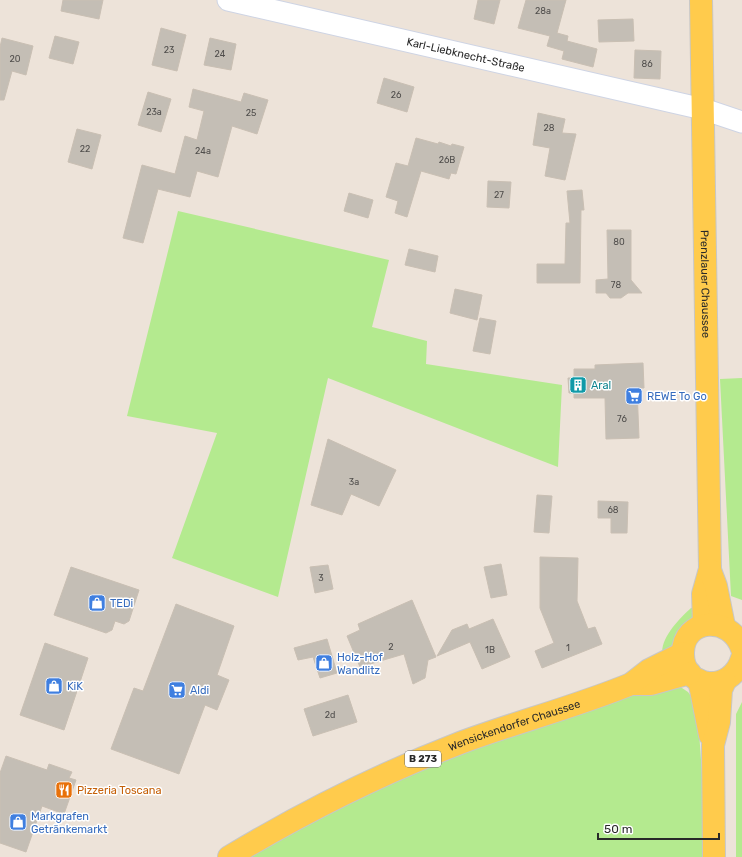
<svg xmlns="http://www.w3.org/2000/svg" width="742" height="857" viewBox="0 0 742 857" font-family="Rubik,sans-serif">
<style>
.green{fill:#b4ea8f}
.building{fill:#c4beb5;stroke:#c9bfb3}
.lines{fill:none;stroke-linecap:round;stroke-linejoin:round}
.minor-casing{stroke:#ced4e4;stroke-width:23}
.major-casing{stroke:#c7c7c7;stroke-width:24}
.minor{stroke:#fff;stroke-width:21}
.major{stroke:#ffcb4c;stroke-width:22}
.labels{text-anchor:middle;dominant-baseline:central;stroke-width:3;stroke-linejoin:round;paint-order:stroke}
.number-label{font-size:9px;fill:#504e4c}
.shield{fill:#fff;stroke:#696969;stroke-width:1}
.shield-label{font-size:10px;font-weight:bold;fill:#292929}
.street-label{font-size:11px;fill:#292929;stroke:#fff}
.culture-label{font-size:11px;fill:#0d838f;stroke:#fff;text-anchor:start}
.shop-label{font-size:11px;fill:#366cbe;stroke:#fff;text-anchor:start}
.food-label{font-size:11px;fill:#c56008;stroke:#fff;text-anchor:start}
</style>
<rect width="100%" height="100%" fill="#ede3d9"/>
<path class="green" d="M178 211 389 260 372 327 427 341 426 364 562 385 558 467 328 378 278 597 172 558 217 433 127 416Z
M742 378V600L731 596 720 379Z
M700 607 679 640 663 657C658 640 679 619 691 608Z
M676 684 688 692 697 704 705 815 706 857H248L373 791 474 749 657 687Z
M742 702V857H736V714Z"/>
<path class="building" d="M63 0H103L99 19 61 11Z
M478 0H500L494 24 474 19Z
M526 0H566L557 33 568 36 567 41 597 49 593 67 562 59 564 51 547 46 550 36 518 28Z
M633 19 634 41 599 42 598 20Z
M161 28 186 35 177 71 152 65Z
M55 36 79 42 73 64 49 58Z
M2 38 33 46 26 75 12 71 4 100H0V47Z
M210 38 236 44 231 70 204 65Z
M635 50 661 51 660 79 634 78Z
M384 78 414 87 407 112 377 103Z
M193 89 241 102 244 93 268 100 257 134 232 126 218 177 197 171 190 197 158 189 143 243 123 238 142 165 175 174 185 136 197 140 204 111 189 107Z
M148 92 171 99 161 132 138 125Z
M538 113 565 119 562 133 576 134 565 180 545 176 550 148 533 145Z
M77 129 101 135 92 169 68 162Z
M416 138 438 144 439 142 451 146 452 144 464 147 456 174 451 173 449 179 421 171 407 217 395 213 398 201 386 197 396 163 408 166Z
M488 181 511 182 509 208 487 207Z
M582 190 584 210H581L580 283H537V264H565L566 223H570L567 191Z
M349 193 373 200 368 218 344 211Z
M607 230H631V280L642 293H628L621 298H610L606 293H596V280L608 279Z
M409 249 438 256 435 272 405 265Z
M455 289 482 295 477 320 450 313Z
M480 318 496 321 490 354 473 351Z
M643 363 644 388H637L639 438 606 439 605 398H574V393H569L568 378H574V369H595V365Z
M328 439 396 470 379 506 351 494 342 515 311 505Z
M537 495 552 496 549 533 534 532Z
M598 501 628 502 627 533H611V518H598Z
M540 557 578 558 577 601 588 629 595 627 602 644 542 668 535 651 554 643 540 608Z
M501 564 507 595 491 598 484 567Z
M328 565 333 589 315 593 310 567Z
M71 567 139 590 129 621 124 624 115 621 112 630 106 633 54 615Z
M412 600 436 657 428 660 425 678 413 684 404 654 360 667 347 636 360 630 358 624Z
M176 604 234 626 217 675 229 680 217 710 205 705 179 774 111 749 134 688 143 691Z
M493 619 510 657 482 669 470 642 437 656 452 630 467 624 469 629Z
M327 639 337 673 320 678 313 657 298 660 294 648Z
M45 643 88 658 64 730 20 715Z
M348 695 357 722 313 736 304 709Z
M6 756 47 770 49 764 72 772 69 778 76 780 64 814 42 806 26 852 0 843V773Z"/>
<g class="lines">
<defs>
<g id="minor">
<path id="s1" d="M228 0 703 109 742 122"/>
</g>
<g id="major">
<path id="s2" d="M701 0 710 569 703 594 704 625"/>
<path d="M710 570 716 586 724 626"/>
<path d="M742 649C731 614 682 618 683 654 683 690 732 694 742 658"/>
<path d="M699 680 710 735"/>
<path d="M631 684H651L690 673"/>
<path id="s3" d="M229 857C302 813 380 774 460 743 516 722 575 707 631 684L649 670 683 653"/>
<path d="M714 857 713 745 719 722 721 690 725 681"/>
</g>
</defs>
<use href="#minor" class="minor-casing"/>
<use href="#major" class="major-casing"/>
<use href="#minor" class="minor"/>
<use href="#major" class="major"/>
</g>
<defs>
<symbol id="building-square" viewBox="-11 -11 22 22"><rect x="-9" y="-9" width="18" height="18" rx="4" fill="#0f9aa8" stroke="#fff"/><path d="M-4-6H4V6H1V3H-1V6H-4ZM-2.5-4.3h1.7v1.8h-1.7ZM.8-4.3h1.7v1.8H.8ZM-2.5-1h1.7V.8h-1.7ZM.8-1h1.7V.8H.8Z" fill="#fff"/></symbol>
<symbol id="supermarket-square" viewBox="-11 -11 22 22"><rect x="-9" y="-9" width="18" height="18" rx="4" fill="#3f7fe0" stroke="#fff"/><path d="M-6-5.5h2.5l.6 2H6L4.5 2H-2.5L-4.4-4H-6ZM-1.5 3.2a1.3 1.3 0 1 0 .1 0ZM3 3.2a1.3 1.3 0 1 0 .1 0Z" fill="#fff"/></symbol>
<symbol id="shop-square" viewBox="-11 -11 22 22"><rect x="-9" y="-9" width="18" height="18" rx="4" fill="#3f7fe0" stroke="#fff"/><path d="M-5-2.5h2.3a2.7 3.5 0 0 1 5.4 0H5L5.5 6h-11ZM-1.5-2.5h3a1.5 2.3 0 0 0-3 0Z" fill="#fff"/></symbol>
<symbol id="restaurant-square" viewBox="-11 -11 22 22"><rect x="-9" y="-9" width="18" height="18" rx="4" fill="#e8710a" stroke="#fff"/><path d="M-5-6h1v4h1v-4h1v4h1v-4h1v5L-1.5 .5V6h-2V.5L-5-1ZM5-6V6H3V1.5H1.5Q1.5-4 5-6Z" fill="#fff"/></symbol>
</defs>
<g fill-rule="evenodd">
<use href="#building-square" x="568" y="375" width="20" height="20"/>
<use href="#supermarket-square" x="624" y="386" width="20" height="20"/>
<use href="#shop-square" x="87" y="593" width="20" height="20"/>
<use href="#shop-square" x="314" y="653" width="20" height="20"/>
<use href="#shop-square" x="44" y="676" width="20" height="20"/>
<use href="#supermarket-square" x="167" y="680" width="20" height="20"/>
<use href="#restaurant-square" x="54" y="780" width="20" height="20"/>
<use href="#shop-square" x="8" y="812" width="20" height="20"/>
</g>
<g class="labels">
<g class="number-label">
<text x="543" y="11">28a</text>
<text x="169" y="50">23</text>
<text x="220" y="54">24</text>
<text x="15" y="59">20</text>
<text x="647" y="64">86</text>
<text x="396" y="95">26</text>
<text x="154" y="112">23a</text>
<text x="251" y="113">25</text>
<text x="549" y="128">28</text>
<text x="85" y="149">22</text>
<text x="203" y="151">24a</text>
<text x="447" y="160">26B</text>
<text x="499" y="195">27</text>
<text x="619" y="242">80</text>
<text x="616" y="285">78</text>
<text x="622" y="419">76</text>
<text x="354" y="482">3a</text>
<text x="613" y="510">68</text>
<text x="321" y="578">3</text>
<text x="391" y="647">2</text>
<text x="568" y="648">1</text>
<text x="490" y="650">1B</text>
<text x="330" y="715">2d</text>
</g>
<rect class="shield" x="405" y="751" width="36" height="16" rx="3"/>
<g class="shield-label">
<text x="423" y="759">B 273</text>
</g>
<g class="street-label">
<text stroke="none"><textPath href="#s1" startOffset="244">Karl-Liebknecht-Straße</textPath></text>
<text stroke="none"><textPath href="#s2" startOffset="284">Prenzlauer Chaussee</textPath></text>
<text stroke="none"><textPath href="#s3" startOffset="315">Wensickendorfer Chaussee</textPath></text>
</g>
<g class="culture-label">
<text x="591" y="385">Aral</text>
</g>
<g class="shop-label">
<text x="647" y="396">REWE To Go</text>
<text x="110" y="603">TEDi</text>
<text x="337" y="657">Holz-Hof<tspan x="337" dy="13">Wandlitz</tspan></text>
<text x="67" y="686">KiK</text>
<text x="190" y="690">Aldi</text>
<text x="31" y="816">Markgrafen<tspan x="31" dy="13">Getränkemarkt</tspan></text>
</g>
<g class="food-label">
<text x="77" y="790">Pizzeria Toscana</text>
</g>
</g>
<path d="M598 833v6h121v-6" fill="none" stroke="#292929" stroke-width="2"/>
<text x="604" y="833" font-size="12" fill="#292929" stroke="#ffffff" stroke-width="3" paint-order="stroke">50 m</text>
</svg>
